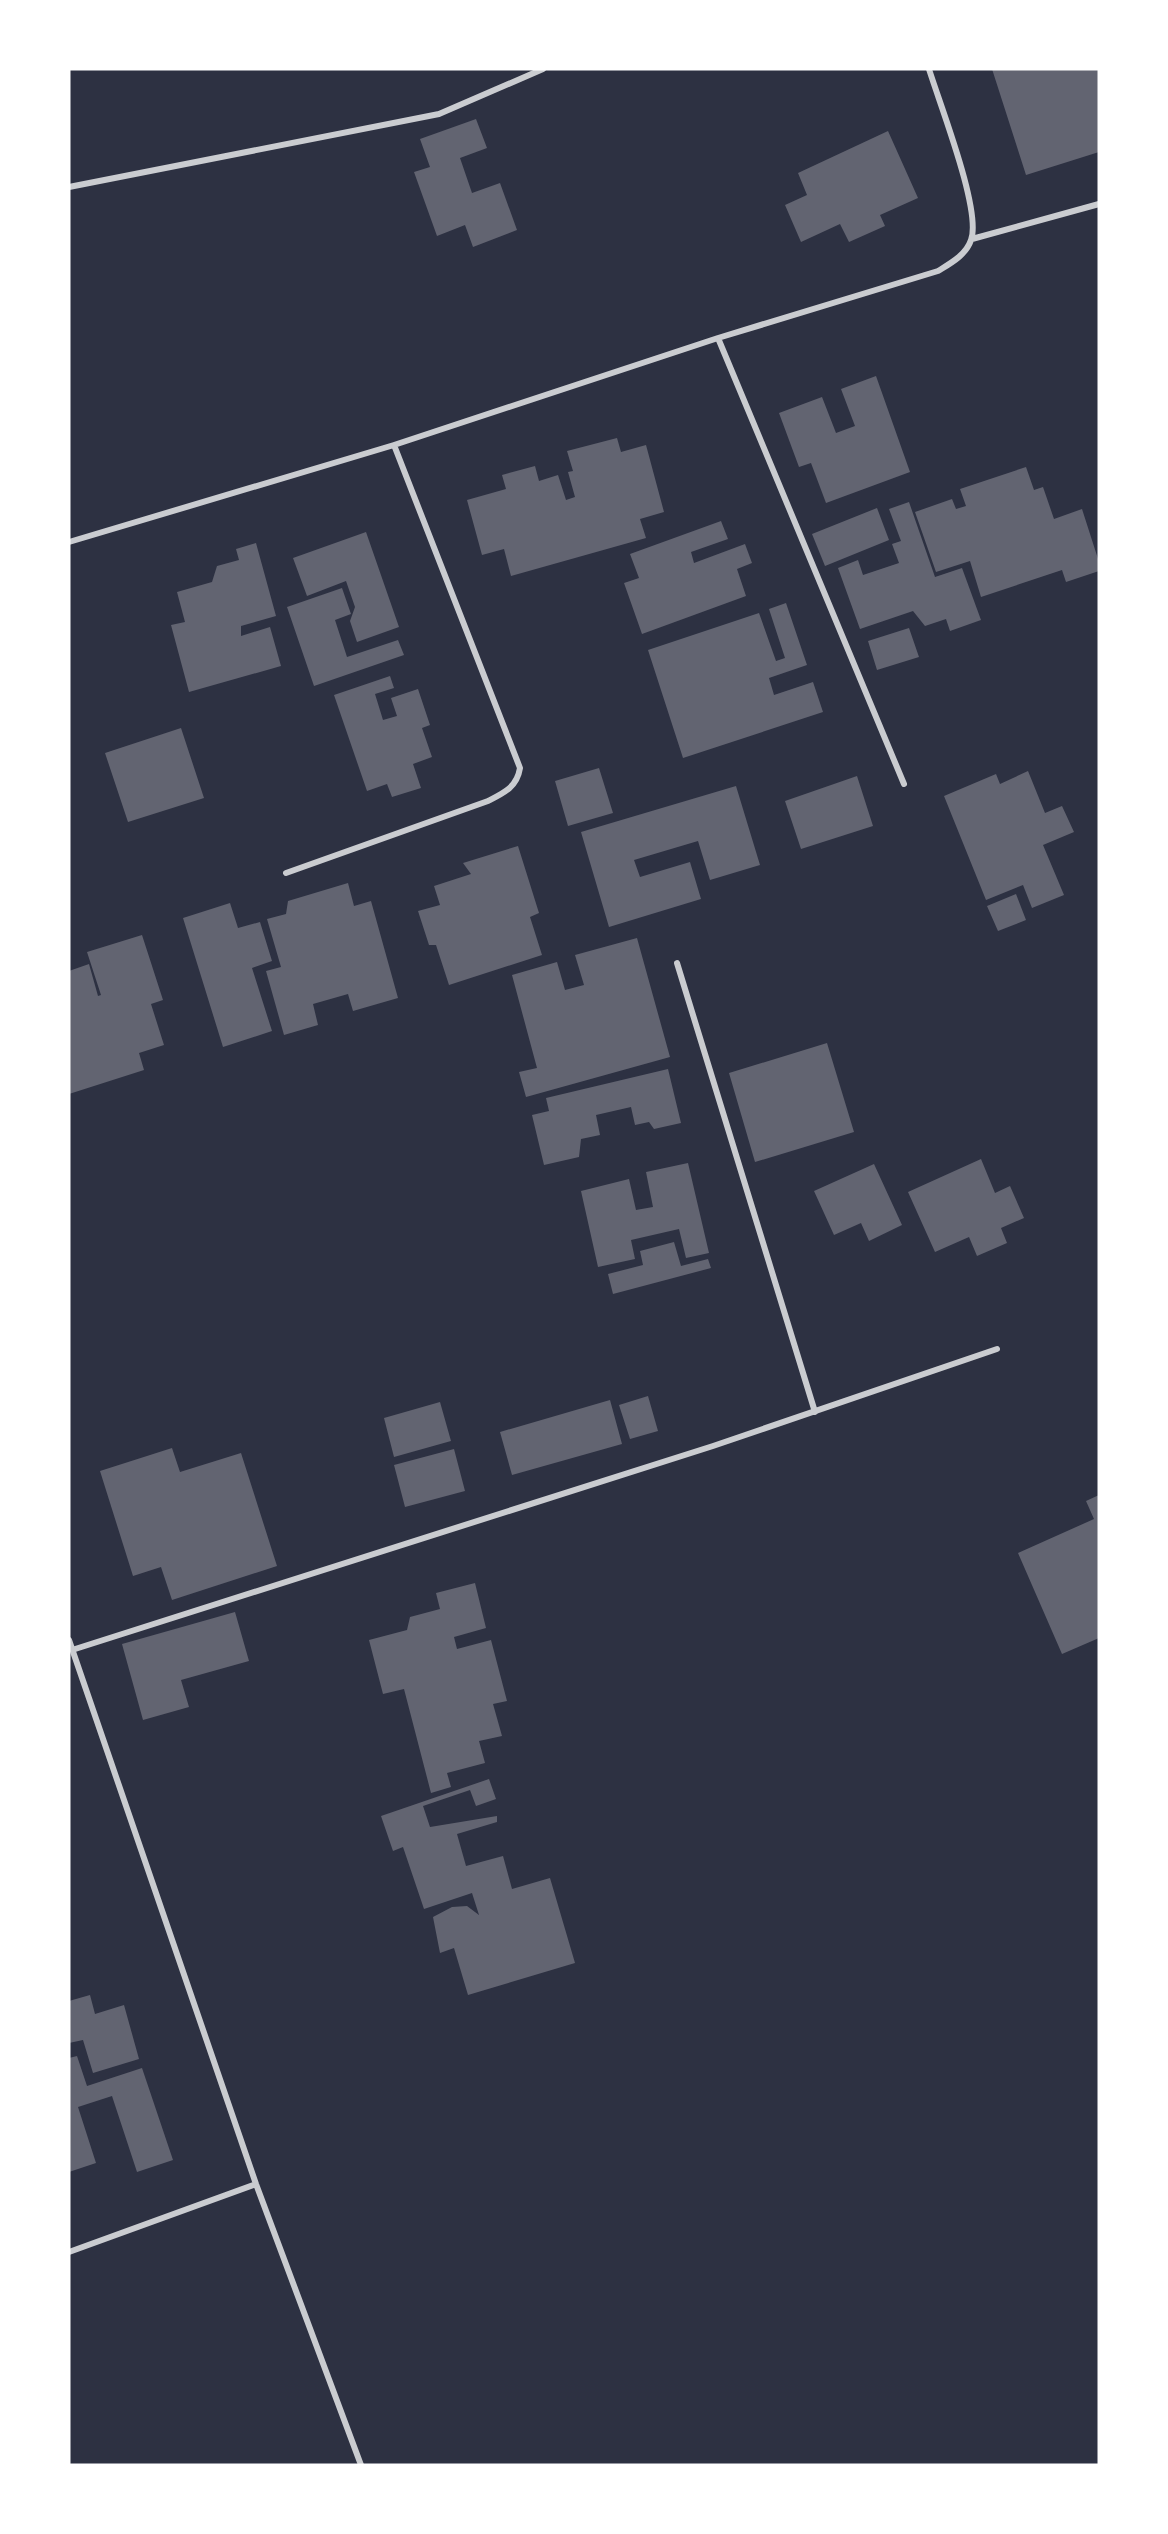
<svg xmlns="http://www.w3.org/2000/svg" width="1168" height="2534" viewBox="0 0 1168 2534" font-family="Figtree,sans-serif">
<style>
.building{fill:#626471}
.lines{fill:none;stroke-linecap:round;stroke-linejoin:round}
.minor{stroke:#caccd0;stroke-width:6}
</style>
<rect width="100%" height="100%" fill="#2d3142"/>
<path class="building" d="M992 69H1099V152L1026 175Z
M476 119 487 148 460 158 472 193 500 183 517 230 473 247 465 225 437 236 414 172 430 167 420 139Z
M888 131 918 198 880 215 885 226 849 242 840 224 801 242 785 205 807 195 798 173Z
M876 376 910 472 826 503 811 463 799 467 779 413 822 397 836 433 855 426 841 389Z
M617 438 621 452 646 445 664 512 640 519 646 538 511 576 504 549 482 555 467 500 506 489 502 475 535 466 539 481 558 475 566 500 575 497 568 472 573 471 567 451Z
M1026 467 1034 490 1043 487 1054 519 1082 509 1099 562V571L1066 582 1062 570 981 597 970 561 936 572 915 512 952 499 956 509 966 506 960 489Z
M909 502 935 577 962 568 981 620 950 631 946 619 925 626 913 611 860 629 838 568 858 560 863 575 899 563 892 544 901 541 889 509Z
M877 508 889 540 825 566 812 534Z
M721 521 728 539 691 552 694 563 745 544 752 563 737 569 746 596 642 634 624 583 639 578 630 554Z
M366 532 399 627 357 642 350 621 355 607 346 581 307 596 293 558Z
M256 543 276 616 241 626V636L270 627 281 666 189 692 171 625 185 622 177 592 212 582 217 566 239 560 236 549Z
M342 588 351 614 335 620 347 657 398 640 404 655 314 686 287 607Z
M786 603 807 665 769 678 774 695 813 682 823 712 683 758 648 650 759 613 776 661 785 658 769 609Z
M909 628 919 657 877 670 868 641Z
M390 676 394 688 375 694 383 720 397 716 391 698 418 689 430 725 422 728 432 757 413 764 421 788 392 797 387 784 367 791 334 695Z
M181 728 204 798 128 822 105 753Z
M599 768 613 813 568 826 555 781Z
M1028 771 1045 813 1062 806 1074 832 1043 845 1064 895 1032 908 1023 885 986 900 944 796 996 774 1000 784Z
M857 776 873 826 801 849 785 801Z
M736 786 760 865 710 880 698 841 634 860 640 877 690 862 701 899 609 927 581 832Z
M518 846 539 913 530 917 542 955 449 985 436 945H429L418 911 440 905 434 886 471 874 463 863Z
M348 883 354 906 371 901 398 998 353 1011 348 994 313 1004 318 1025 284 1035 266 971 281 967 267 919 286 914 288 901Z
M1016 894 1026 920 998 931 987 906Z
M230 903 238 928 260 922 272 961 252 968 272 1031 223 1047 183 918Z
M142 935 163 1000 151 1004 164 1045 139 1053 144 1070 69 1094V971L89 964 98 996 101 995 87 952Z
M637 938 670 1057 526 1097 519 1072 537 1068 512 975 557 962 565 990 584 985 575 955Z
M827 1043 854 1132 755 1162 729 1073Z
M668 1069 681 1123 654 1129 649 1122 635 1125 631 1107 596 1115 600 1135 581 1139 579 1157 544 1165 532 1115 549 1111 546 1098Z
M981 1159 995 1193 1010 1186 1024 1218 1001 1228 1007 1243 977 1256 969 1237 935 1252 908 1192Z
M688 1163 709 1253 686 1258 679 1229 631 1240 635 1259 598 1267 581 1191 629 1179 636 1210 653 1207 646 1172Z
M874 1164 902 1225 869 1241 861 1223 834 1235 814 1191Z
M674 1242 681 1266 708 1259 711 1268 613 1294 608 1274 643 1265 640 1251Z
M648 1396 658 1431 630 1439 619 1405Z
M610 1400 622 1444 512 1475 500 1432Z
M440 1402 451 1441 394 1457 384 1418Z
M172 1448 180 1472 241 1453 277 1566 172 1600 161 1567 133 1576 100 1471Z
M454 1449 465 1491 405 1507 394 1465Z
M1099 1495V1638L1062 1654 1018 1553 1094 1519 1086 1501Z
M475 1583 486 1628 454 1637 457 1649 491 1640 507 1701 493 1704 502 1736 479 1741 485 1763 447 1773 451 1787 431 1793 404 1689 383 1694 369 1640 407 1630 410 1617 440 1609 436 1593Z
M235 1612 249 1661 181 1680 189 1707 143 1720 122 1644Z
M489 1779 496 1799 476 1806 470 1790 423 1806 430 1827 497 1816V1822L457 1834 466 1866 503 1856 512 1889 550 1878 575 1963 468 1995 454 1948 440 1953 433 1917 452 1907 467 1906 479 1915 472 1893 424 1909 403 1847 393 1851 381 1816Z
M90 1995 95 2014 124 2005 139 2059 93 2073 83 2040 69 2043V2001Z
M77 2056 87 2086 142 2068 173 2160 137 2172 112 2096 78 2107 96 2163 69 2172V2058Z"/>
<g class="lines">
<path class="minor" d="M69 187 439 114 543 69
M972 239 1099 204
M718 338 904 784
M69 542 394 445 718 338 938 271C951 263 966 255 971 240 982 211 939 102 929 69
M286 873 488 801C504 793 517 787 520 768L394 445
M677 963 815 1412
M69 1640 256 2184 361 2465
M72 1650 713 1446 997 1349
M69 2252 256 2184"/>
</g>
<rect width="1168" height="2534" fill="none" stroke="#ffffff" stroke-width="141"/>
</svg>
